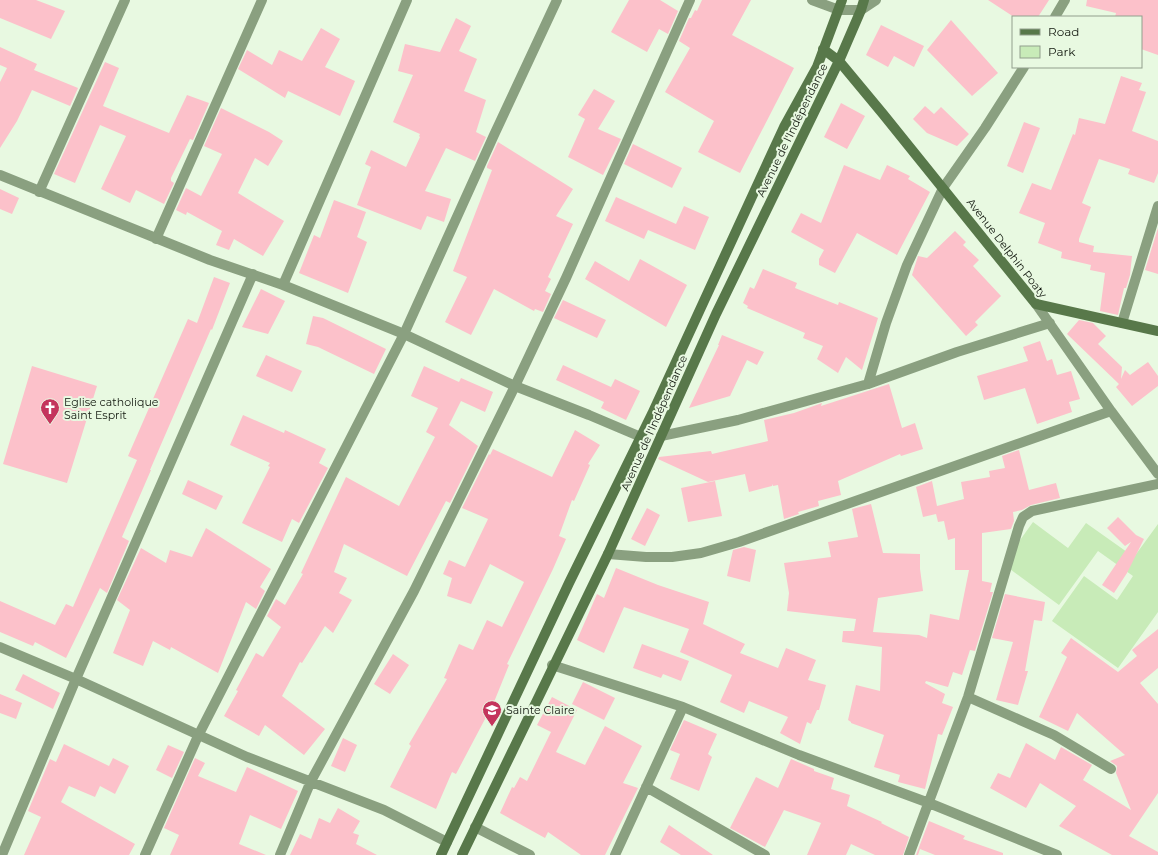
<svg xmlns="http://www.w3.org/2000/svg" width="1158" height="855" viewBox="0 0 1158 855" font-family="Montserrat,sans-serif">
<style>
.green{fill:#c8ebb8}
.building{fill:#fcc1ca}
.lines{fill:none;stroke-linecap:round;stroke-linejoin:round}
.street{stroke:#8aa080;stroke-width:10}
.secondary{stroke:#58784a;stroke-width:10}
.labels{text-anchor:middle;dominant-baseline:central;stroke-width:4;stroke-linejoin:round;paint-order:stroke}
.street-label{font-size:11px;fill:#12180f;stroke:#e8f9e1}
.poi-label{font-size:11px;fill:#12180f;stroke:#e8f9e1;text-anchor:start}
</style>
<rect width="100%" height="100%" fill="#e8f9e1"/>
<path class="green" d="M1033 522 1068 548 1086 523 1134 557 1158 524V612L1118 668 1052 621 1047 628 1084 576 1117 600 1133 576 1098 551 1059 605 1003 564Z"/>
<path class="building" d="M0 0H36L65 11 51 39 0 18Z
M629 0H660L678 11 668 34 659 29 647 52 611 32Z
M702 0H751L732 35 794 68 740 173 698 152 714 121 665 92 690 48 679 41 689 18H691L695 10 697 11Z
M988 0H1049L1038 17H1014Z
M1087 0H1158V55L1141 49V17H1115L1116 13 1086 6Z
M456 18 471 26 459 51 477 59 464 91 486 100 476 132 486 137 475 161 446 148 425 191 451 199 444 222 427 216 421 230 357 205 371 167 365 164 371 150 406 167 420 137 419 136 420 134 393 122 413 75 398 71 405 44 440 52Z
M951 20 998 73 972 96 927 50Z
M881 25 924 46 914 67 894 56 888 67 866 55Z
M321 28 340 39 325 67 355 81 340 116 288 91 285 98 238 69 247 50 272 65 279 50 302 61Z
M0 47 37 64 34 70 78 88 70 106 32 90 17 121 0 148V82L7 68 0 65Z
M105 62 119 68 103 106 169 133 187 95 209 103 193 140 190 139 171 178V181L174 183 164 204 136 190 130 203 101 189 126 136 100 125 75 183 54 174Z
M1121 76 1142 83 1139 90 1146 92 1132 131 1158 141V173L1154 183 1128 174 1130 169 1099 159 1082 203 1091 207 1079 239V242L1094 246 1093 252 1132 256 1130 275 1126 288H1124L1118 315 1100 311 1105 273 1090 270 1091 265 1061 258 1062 252 1038 243 1045 223 1019 213 1032 183 1051 190 1073 134 1075 135 1079 118 1105 124Z
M594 89 615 101 598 129 621 139 603 175 568 157 585 119 578 115Z
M841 103 865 116 847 149 824 137Z
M925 106 934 114 941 107 969 134 957 146 927 133 913 119Z
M221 108 269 132 283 141 268 166 255 158 238 193 284 221 263 256 234 239 229 250 216 245 222 231 187 212 186 215 176 210 186 188 201 196 222 154 204 146Z
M1024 122 1040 128 1023 173 1007 166Z
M498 142 573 189 556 216 573 224 548 277 551 279 545 291 551 294 543 312 535 309 534 311 494 289 471 335 445 322 467 277 453 271 492 170 487 168V166Z
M633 144 682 168 672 188 624 164Z
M844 165 880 180 887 165 910 176 908 179 930 192 897 255 857 233 835 273 819 265V259L824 250 791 232 801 213 821 223Z
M0 189 19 198 12 214 0 209Z
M616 197 676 224 684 206 709 217 695 250 648 230 644 239 605 221Z
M334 200 366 212 357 237 367 242 348 293 299 273 314 235 320 238Z
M1158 228V274L1145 270Z
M955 231 966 242 963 245 979 260 973 266 1001 296 975 322 978 325 966 336 912 275 918 256 927 258Z
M640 259 687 285 666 327 585 279 595 261 629 281Z
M763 269 797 283 795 288 838 305 839 302 878 318 862 370 846 357 838 373 817 359 823 346 803 338 805 333 747 308 748 306 743 303 750 287 754 289Z
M214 277 230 283 212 330 211 329 150 470H151L122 537 129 541 107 593 100 588 66 658 35 642 33 646 0 632V601L55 625 66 604 73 607 137 460 128 456 188 319 197 323Z
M261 289 285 301 268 334 242 327Z
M563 300 606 320 597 338 554 318Z
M313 316 323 318 386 349 374 374 318 347 306 344Z
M1079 320 1093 323 1106 336 1098 344 1122 367 1121 379 1125 370 1130 375 1148 362 1158 376V386L1132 406 1116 387 1119 384 1067 334Z
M722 335 764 352 757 365 747 360 730 396 689 408 719 345H718Z
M1040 341 1047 361 1052 359 1057 375 1071 371 1080 399 1069 402 1072 412 1037 424 1025 388 984 400 977 376 1028 361 1023 347Z
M266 355 302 371 292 392 256 376Z
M563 365 611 387 615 379 640 391 626 420 601 408 604 402 556 380Z
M32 366 97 386 67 483 3 464Z
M424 366 459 382 461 378 493 392 485 412 461 401 449 425 478 446 450 503 446 501 407 576 344 544 334 572 347 578 339 593 352 600 333 633 325 626 302 663 300 662 282 696 325 729 304 755 265 725 259 736 224 716 238 691 236 690 256 653 263 657 281 627 267 616 276 599 285 605 303 574 301 573 346 477 399 506 435 437 426 432 438 408 411 396Z
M889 384 902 428 915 423 923 449 901 456 900 454 838 481 841 495 818 501 819 506 798 512 799 514 784 519 778 485 773 486 772 484V486L749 492 745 474 708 482 658 459 659 457 711 451 712 454 768 441 764 420 794 413 822 403 821 406Z
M243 415 284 433 285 430 326 449 319 463 328 468 299 523 292 519 282 542 242 523 270 467 268 466 270 463 230 445Z
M575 430 600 445 588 464 590 465 574 501 572 500 559 536 566 539 553 569 507 664 509 665 494 702 456 774 452 772 436 809 390 787 411 746 409 744 447 679 444 678 459 644 473 650 487 620 502 627 524 582 490 564 471 604 447 596 452 578 443 574 449 560 465 567 488 519 462 508 489 454 490 455 493 449 552 477Z
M1019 450 1029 490 1056 483 1060 498 1031 505 1022 510 1013 512 1014 521 1011 529 982 533V581L992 583 990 592H993L975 651 970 650 962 675 953 672 948 687 926 681 925 683 945 694 942 703 953 707 942 735 938 734 925 789 898 782 900 775 874 767 884 735 851 723V722L848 720 856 685 880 691 882 647 842 642 843 631H854L856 619 787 611 789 593 784 563 831 557 828 542 858 537 852 509 871 504 883 553 920 554V569L923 591 878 598 873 632 919 635 927 638 930 614 959 620 969 570H955V538L948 540 944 521 938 522 936 514 923 517 916 487 932 481 937 506 964 499 961 482 990 477 989 471 1005 468 1002 456Z
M188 480 223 496 216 510 182 494Z
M715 481 722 516 688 522 681 488Z
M647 508 660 515 645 546 631 539Z
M1118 517 1136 535 1144 539 1127 573 1114 593 1102 585 1131 542 1125 546 1107 528Z
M206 528 271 569 260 587 265 591 256 609 246 602 218 673 171 647 170 650 153 641 143 666 113 653 130 610 117 600 141 548 166 563 170 550 192 557Z
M744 547 756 550 750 582 727 576 733 550Z
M616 568 658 585 709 602 703 624 745 644 740 653 778 668 786 648 816 660 808 680 826 685 819 710H817L811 724 807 722 800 744 780 733 788 717 749 701 744 713 720 702 732 675 680 652 689 629 624 607 604 653 577 640 597 594 604 598Z
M1005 594 1045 602 1042 621 1034 620 1025 671H1028L1018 705 996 700 1013 642 992 638Z
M1158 629V668L1140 683 1158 704V793L1129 836 1158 852V855H1112L1059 826 1076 806 1040 783 1026 808 990 788 998 773 1010 778 1026 743 1055 760 1061 747 1092 765 1083 780 1131 810 1116 773 1117 766 1110 761 1125 755 1077 713 1068 731 1039 717 1067 657 1061 653 1071 638 1118 672 1137 656 1132 650Z
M642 644 689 661 681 681 663 674 661 678 633 668Z
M393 654 409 665 390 694 374 684Z
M23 674 60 693 53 709 15 690Z
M583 682 615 698 604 720 572 704Z
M0 694 22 703 16 719 0 713Z
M552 697 577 710 556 752 585 765 605 726 642 746 623 783 638 788 605 855H581L548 832 545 838 500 813 512 787 514 788 520 777 527 781 551 732 537 725Z
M684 720 717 734 708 754 712 757 699 791 670 779 680 754 670 750Z
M343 738 357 745 345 772 331 766Z
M64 744 109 766 113 758 129 766 115 794 100 786 95 797 69 786 61 802 135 844 129 855H24L41 817 28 811 50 759 56 762Z
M168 745 184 752 172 778 156 770Z
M195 758 205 763 198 776 236 792 247 767 298 791 281 829 250 815 239 844 266 855H170L179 835 164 828Z
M791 759 814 769V771L834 778 831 789 850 795 847 806 882 822 881 823 909 837 903 855H875L851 844 846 855H807L821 823 784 810 765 847 730 828 756 777 778 788Z
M338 808 360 821 353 833 359 835 356 844 377 855H290L300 834 311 839 319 818 330 823Z
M929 821 965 836 963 839 1003 853V855H935L920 849 918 855H916Z
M669 825 713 855H681L660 842Z"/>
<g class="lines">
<path class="street" d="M812 0 839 10H861L876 0
M1055 17 1065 0
M0 175 210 260 283 285 404 334 515 386 589 415 641 437
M39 192 125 0
M156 239 262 0
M283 285 407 0
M1036 304 1111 411 1158 474
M1122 323 1158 206
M868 384 886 323 907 265 943 188 985 128 1024 67
M661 436 738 420 868 384 957 352 1050 323
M608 554 646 557H672L701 553 739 542 1111 411
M0 647 76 679 247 757 384 810 447 842
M552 665 683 707 799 755 929 803 1057 855
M968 697 1054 735 1111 769
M646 787 765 855
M475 827 530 855
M2 855 76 679 253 274
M145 855 198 736 404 334 494 135 557 0
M280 855 311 781 414 591 515 386 566 278 690 0
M615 855 683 707
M909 855 968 697 1019 526 1023 517 1032 511 1158 484"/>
<path class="secondary" d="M823 49 839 61 883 114 1036 304 1158 331
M441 855 569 583 652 414 784 127 817 67 842 0
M462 855 608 554 716 314 839 61 861 10 864 0"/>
</g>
<defs>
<symbol id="church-pin" viewBox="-11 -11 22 30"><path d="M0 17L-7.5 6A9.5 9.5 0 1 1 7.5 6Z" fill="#c4355d" stroke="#e8f9e1"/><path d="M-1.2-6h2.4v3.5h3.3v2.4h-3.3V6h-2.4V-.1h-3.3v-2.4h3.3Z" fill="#fff"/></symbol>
<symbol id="school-pin" viewBox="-11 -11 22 30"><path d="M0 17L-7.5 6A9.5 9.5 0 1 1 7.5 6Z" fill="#c4355d" stroke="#e8f9e1"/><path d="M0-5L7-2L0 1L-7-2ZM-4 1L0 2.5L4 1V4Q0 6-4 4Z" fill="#fff"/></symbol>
</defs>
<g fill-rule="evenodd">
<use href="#church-pin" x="39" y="397" width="22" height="30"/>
<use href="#school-pin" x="481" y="699" width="22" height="30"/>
</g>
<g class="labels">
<g class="street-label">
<text transform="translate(792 130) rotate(-64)">Avenue de l'Indépendance</text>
<text transform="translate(1007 248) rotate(52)">Avenue Delphin Poaty</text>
<text transform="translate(654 423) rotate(-66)">Avenue de l'Indépendance</text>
</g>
<g class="poi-label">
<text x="64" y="402">Eglise catholique<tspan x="64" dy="13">Saint Esprit</tspan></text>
<text x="506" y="710">Sainte Claire</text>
</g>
</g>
<rect x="1012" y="16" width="130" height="52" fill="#e8f9e1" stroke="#929f8d"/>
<rect x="1020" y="29" width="20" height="6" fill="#58784a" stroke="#929f8d"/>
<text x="1048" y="36" font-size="12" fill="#12180f">Road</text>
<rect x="1020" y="46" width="20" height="12" fill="#c8ebb8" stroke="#929f8d"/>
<text x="1048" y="56" font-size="12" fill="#12180f">Park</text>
</svg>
